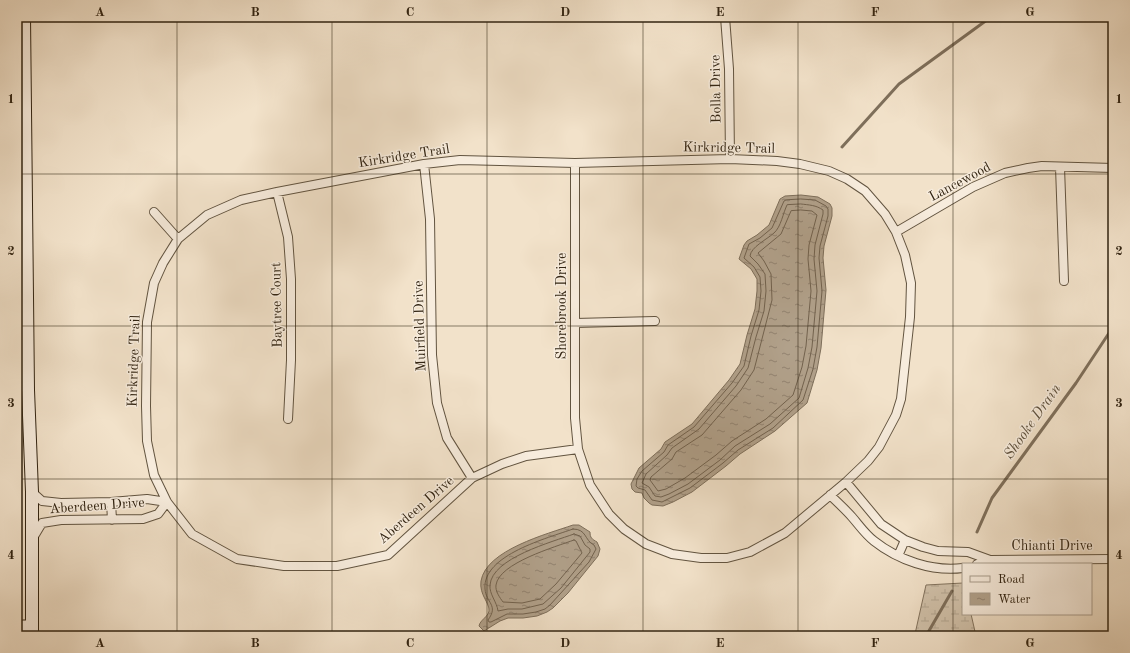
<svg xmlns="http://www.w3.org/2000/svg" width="1130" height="653" viewBox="0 0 1130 653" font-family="'Old Standard TT',serif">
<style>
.wetland{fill:url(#wetland-marsh);stroke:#82735e}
.water{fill:url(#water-ripples);stroke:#7e6f5b}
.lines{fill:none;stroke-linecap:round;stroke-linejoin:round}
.shore{stroke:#72624e;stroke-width:1}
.stream{stroke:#7e6f5b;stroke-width:3}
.street-casing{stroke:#625440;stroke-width:10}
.secondary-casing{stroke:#322412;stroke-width:14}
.street{stroke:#f7ecdd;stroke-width:8}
.secondary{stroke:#f7ecdd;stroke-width:12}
.grid{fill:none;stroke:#322412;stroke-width:1;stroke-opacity:0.55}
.labels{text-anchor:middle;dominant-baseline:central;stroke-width:3;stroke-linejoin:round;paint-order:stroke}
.street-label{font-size:14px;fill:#322412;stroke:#f7ecdd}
.water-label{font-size:15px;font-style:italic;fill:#5e503c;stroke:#f7ecdd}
.neatline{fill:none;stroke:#322412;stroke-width:1.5}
.grid-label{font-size:13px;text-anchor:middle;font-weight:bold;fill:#322412}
</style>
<defs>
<pattern id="wetland-marsh" width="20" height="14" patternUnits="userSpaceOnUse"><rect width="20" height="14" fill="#d1c2ab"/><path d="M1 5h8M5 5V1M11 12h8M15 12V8" fill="none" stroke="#b4a792"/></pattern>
<pattern id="water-ripples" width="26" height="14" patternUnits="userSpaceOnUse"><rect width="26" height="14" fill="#b1a18b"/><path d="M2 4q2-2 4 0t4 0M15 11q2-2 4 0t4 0" fill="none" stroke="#918370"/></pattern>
</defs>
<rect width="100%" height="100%" fill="#f2e2ca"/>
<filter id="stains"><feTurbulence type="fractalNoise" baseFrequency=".005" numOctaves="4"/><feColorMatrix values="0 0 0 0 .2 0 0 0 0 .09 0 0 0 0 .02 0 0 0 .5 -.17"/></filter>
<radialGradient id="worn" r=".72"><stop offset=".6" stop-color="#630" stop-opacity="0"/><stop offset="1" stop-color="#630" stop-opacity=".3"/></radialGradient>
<path class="wetland" d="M963 583V614H971L976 636H913L915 634 926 585Z"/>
<path class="water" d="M801 195 818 197 830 204 832 208V216L824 246 823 258 826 290 821 348 817 370 807 403 775 431 740 454 726 466 692 492 673 502 663 506 652 505 649 503 644 498 642 493 635 492 632 489 631 484 639 468 661 449 665 442 692 424 729 380 740 364 747 335 755 309 757 291V279L751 269 739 259 744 245 747 241 757 235 769 225 780 199 785 196Z
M573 525H579L590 532C590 538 592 539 597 542L600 549 598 556 568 593 553 608 547 612 537 616 523 618H508L500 621 484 631 479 626C480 620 488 617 489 611 490 603 479 595 481 581 486 550 547 534 573 525Z"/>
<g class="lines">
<path class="shore" d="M801 199 815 200 826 206 828 209V216L820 246 819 258 822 291 817 347 813 369 803 400 773 428 738 450 723 463 690 488 662 502 652 500 645 490 638 488 636 486 637 479 642 471 664 452 668 445 694 427 732 383 744 366 751 336 759 310 761 291 760 277 754 267 744 258 749 244 760 238 772 228 784 201 786 200Z
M801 204C809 205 816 205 823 210V214L815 245 814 259 817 291 812 347 808 368 799 398 770 424 735 446 720 460 688 484 669 494 661 497 655 496 649 487 642 483 646 474 667 455 672 448 699 429 736 386 748 368 756 337 764 311 766 291 765 274 758 264 750 256C751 247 766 240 774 233 781 227 783 213 787 205Z
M801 210 812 211 817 215 809 245 808 259 811 291 806 346 802 367 793 395 766 419 732 441 716 455 685 478 666 489 658 491 650 480 651 477 672 459 676 452 702 435 741 390 754 370 772 300 771 274 764 261 758 253 781 234 791 211Z
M573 529C587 529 584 540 594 545L596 549 589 562 550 605 545 609 536 612 523 614H507L491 622H489L488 620C499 605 486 603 485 589 482 555 548 538 573 529Z
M574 534 580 536 585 545 590 549V552L561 588 543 604 522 609H508L498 611C497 602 489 594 490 585 492 558 552 542 574 534Z
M574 540 576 541 582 553 556 584 540 599 522 603 503 602C500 598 495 591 496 585 499 563 555 547 574 540Z"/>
<path class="stream" d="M842 147 899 84 991 17
M977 532 992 498 1076 383 1113 327
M926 636 952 591"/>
<defs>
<path id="street" d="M583 17H643
M725 17 729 69 730 159
M575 163V418L578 449 590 485 609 514 624 529 646 544 672 554 701 558H727L750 552 785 533 846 482 868 461 879 447 896 415 901 399 910 317 911 283 905 255 896 232 885 214 865 191 847 179 829 171 800 164 777 161 730 159 575 163 460 160 424 164 277 192 241 200 207 215 178 239 163 263 154 283 147 322 146 406 147 441 154 475 167 502 192 534 237 559 284 566H337L388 555 472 478 502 464 526 456 578 449
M424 164 430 219 432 355 437 403 447 438 472 478
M1060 167 1064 281
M277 192 288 237 291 279V360L288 419
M154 212 178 239
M896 232 973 187 1005 173 1028 168 1042 166 1113 168
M575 323 655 321
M846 482 881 524 905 540 923 547 938 551 968 552 990 560 977 564
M32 492 42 501 61 503 111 502 147 499 167 502 158 514 143 519 61 520 42 523 33 538
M830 495C837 502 845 509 852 517 859 525 865 534 874 541 898 560 932 572 963 568
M111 502 112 520
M898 556 905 540
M990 560 1113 559"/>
<path id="secondary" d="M24 17 28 390 32 492V636
M17 627 31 626"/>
</defs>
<use href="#street" class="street-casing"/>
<use href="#secondary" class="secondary-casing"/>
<use href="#street" class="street"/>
<use href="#secondary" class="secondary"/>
</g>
<path class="grid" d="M177 17V636M332 17V636M487 17V636M643 17V636M798 17V636M953 17V636M17 174H1113M17 326H1113M17 479H1113"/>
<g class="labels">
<g class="street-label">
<text transform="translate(716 89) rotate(-91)">Bolla Drive</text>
<text transform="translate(729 148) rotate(1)">Kirkridge Trail</text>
<text transform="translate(404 156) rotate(-9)">Kirkridge Trail</text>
<text transform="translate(960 182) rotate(-28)">Lancewood</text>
<text transform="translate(277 305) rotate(-91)">Baytree Court</text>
<text transform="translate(562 306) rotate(-90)">Shorebrook Drive</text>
<text transform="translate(420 326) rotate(-92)">Muirfield Drive</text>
<text transform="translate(134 361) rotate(-88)">Kirkridge Trail</text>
<text transform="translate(97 506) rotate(-4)">Aberdeen Drive</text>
<text transform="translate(416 510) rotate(-41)">Aberdeen Drive</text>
<text x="1052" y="546">Chianti Drive</text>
</g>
<g class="water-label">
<text transform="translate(1033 422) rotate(-55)">Shooke Drain</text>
</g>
</g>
<rect width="1130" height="653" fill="none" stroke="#f2e2ca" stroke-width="44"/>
<rect x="962" y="563" width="130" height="52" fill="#f7ecdd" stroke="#a89c8c"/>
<rect x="970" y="576" width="20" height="6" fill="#f7ecdd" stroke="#a89c8c"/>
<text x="998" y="583" font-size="12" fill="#322412">Road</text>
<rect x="970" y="593" width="20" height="12" fill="url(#water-ripples)" stroke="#a89c8c"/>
<text x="998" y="603" font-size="12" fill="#322412">Water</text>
<rect x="22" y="22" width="1086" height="609" class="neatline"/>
<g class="grid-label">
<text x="100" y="16">A</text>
<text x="255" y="16">B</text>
<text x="410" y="16">C</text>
<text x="565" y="16">D</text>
<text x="720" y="16">E</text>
<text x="875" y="16">F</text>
<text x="1030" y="16">G</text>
<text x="11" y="103">1</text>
<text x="1119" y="103">1</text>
<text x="11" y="255">2</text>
<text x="1119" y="255">2</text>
<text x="11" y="407">3</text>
<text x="1119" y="407">3</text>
<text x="11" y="559">4</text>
<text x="1119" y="559">4</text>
<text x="100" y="647">A</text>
<text x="255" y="647">B</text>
<text x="410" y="647">C</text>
<text x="565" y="647">D</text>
<text x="720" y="647">E</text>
<text x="875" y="647">F</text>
<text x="1030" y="647">G</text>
</g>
<rect width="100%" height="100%" filter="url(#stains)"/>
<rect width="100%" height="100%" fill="url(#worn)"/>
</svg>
